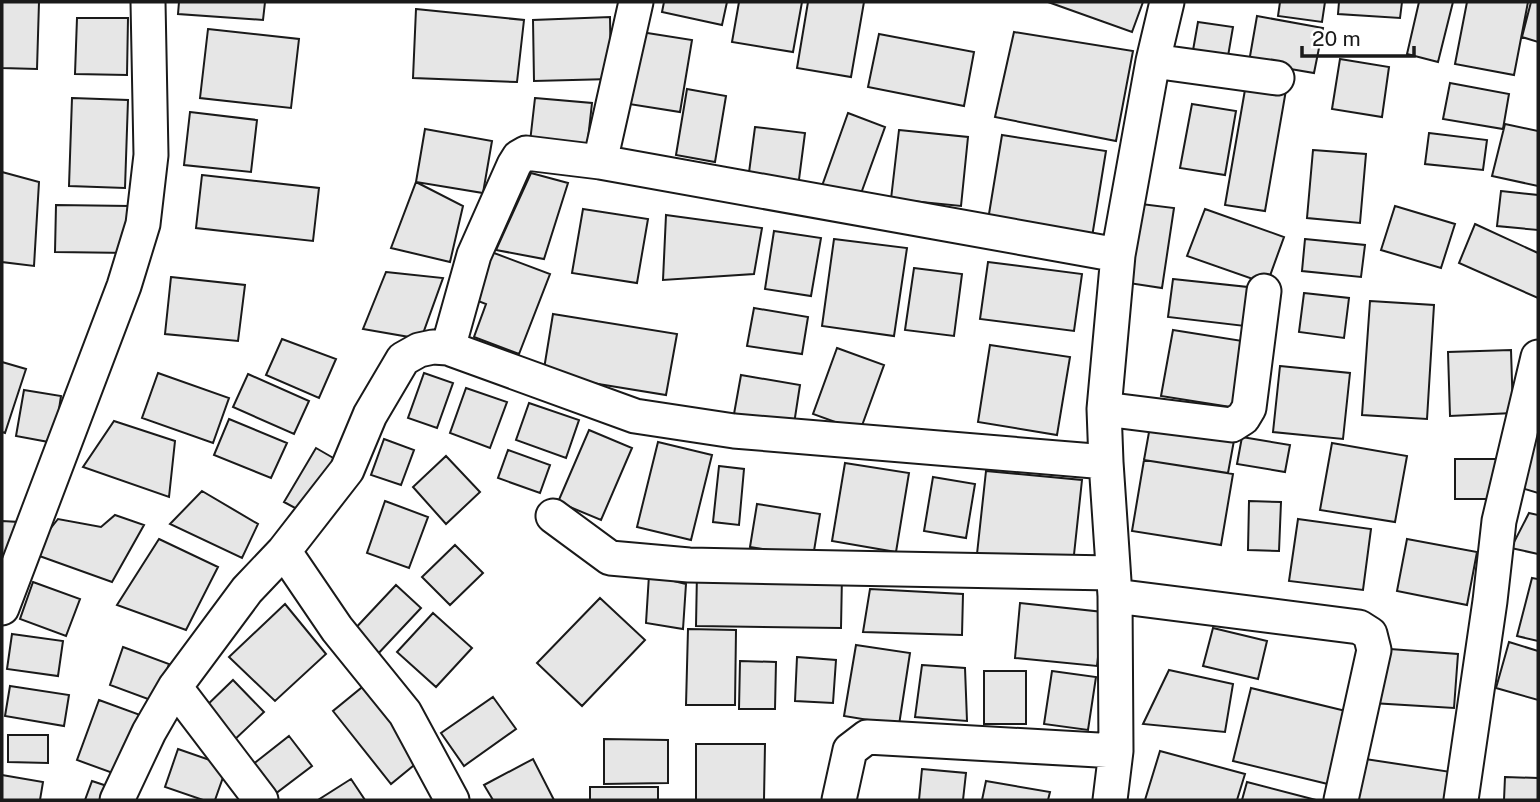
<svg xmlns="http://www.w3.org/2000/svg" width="1540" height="802" viewBox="0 0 1540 802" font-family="'Public Sans',sans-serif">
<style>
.building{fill:#e6e6e6;stroke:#1a1a1a;stroke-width:2}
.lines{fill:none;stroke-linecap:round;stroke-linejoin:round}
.minor-casing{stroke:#1a1a1a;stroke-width:37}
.minor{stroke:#fff;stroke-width:33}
</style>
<rect width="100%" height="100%" fill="#fff"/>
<path class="building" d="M2 2H39L37 69 2 68Z
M179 2H265L263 20 178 14Z
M664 2H727L722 25 662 12Z
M739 2H802L793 52 732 42Z
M808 2H864L851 77 797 68Z
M1048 2H1143L1132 32Z
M1280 2H1325L1322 22 1278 16Z
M1339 2H1402L1400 18 1338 14Z
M1419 2H1453L1438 62 1407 54Z
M1467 2H1528L1514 75 1455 64Z
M1531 2H1538V42L1522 37Z
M416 9 524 20 517 82 413 78Z
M1257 16 1323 28 1314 73 1249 62Z
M610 17 611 79 534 81 533 20Z
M77 18H128L127 75 75 74Z
M1198 22 1233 27 1227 62 1192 56Z
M208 29 299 39 291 108 200 98Z
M641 32 692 40 680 112 629 104Z
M1014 32 1133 51 1116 141 995 117Z
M879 34 974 52 964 106 868 87Z
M1340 59 1389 67 1382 117 1332 109Z
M1450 83 1509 94 1503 129 1443 119Z
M1246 84 1286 90 1265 211 1225 205Z
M687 89 726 96 715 162 676 155Z
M72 98 128 100 125 188 69 186Z
M535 98 592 103 587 148 530 142Z
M1192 104 1236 111 1225 175 1180 168Z
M190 112 257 120 251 172 184 165Z
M848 113 885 127 859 199 822 186Z
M1505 124 1538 131V186L1492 176Z
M755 127 805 133 798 187 748 180Z
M425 129 492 141 483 193 416 182Z
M899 130 968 137 961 206 891 199Z
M1429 133 1487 140 1483 170 1425 164Z
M1002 135 1106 151 1092 237 988 220Z
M1313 150 1366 154 1360 223 1307 218Z
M2 172 39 182 34 266 2 262Z
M531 173 568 183 544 259 496 250Z
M202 175 319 188 313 241 196 228Z
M416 182 463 206 450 262 391 248Z
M1501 191 1538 195V230L1497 226Z
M1133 203 1174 208 1162 288 1122 282Z
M56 205 130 206V253L55 252Z
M1395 206 1455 224 1441 268 1381 250Z
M583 209 648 219 637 283 572 273Z
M1205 209 1284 237 1267 284 1187 256Z
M666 215 762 228 754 274 663 280Z
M1475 224 1538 253V298L1459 263Z
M774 231 821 238 811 296 765 289Z
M834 239 907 248 894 336 822 326Z
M1305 239 1365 245 1361 277 1302 271Z
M486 250 550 274 519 354 474 337 486 304 468 297Z
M988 262 1082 274 1074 331 980 319Z
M914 268 962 274 954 336 905 330Z
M386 272 443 278 421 339 363 329Z
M171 277 245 285 238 341 165 334Z
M1173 279 1257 288 1253 327 1168 317Z
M1304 293 1349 298 1344 338 1299 332Z
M1370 301 1434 305 1427 419 1362 415Z
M754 308 808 317 802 354 747 346Z
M553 314 677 334 666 395 543 375Z
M1173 330 1255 343 1243 409 1161 396Z
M282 339 336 359 319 398 266 375Z
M990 345 1070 357 1057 435 978 422Z
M837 348 884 365 860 431 813 414Z
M1511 350 1513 413 1450 416 1448 352Z
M2 362 26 369 5 433 2 432Z
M1280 366 1350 373 1343 439 1273 432Z
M158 373 229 398 213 443 142 418Z
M424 373 453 383 437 428 408 418Z
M248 374 309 401 294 434 233 407Z
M741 375 800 385 794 424 734 414Z
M466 388 507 402 490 448 450 433Z
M24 390 61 396 54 443 16 436Z
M529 403 579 420 566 458 516 440Z
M229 419 287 443 271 478 214 455Z
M114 421 175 441 169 497 83 467Z
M1151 421 1235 435 1228 473 1144 460Z
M589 430 632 448 601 520 558 502Z
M1534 435 1538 436V493L1518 487Z
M1242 437 1290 445 1285 472 1237 464Z
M384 439 414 450 401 485 371 475Z
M658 442 712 455 691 540 637 527Z
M1332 443 1407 456 1395 522 1320 510Z
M316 448 342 463 310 516 284 502Z
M508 450 550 465 540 493 498 478Z
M446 456 480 492 446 524 413 487Z
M1455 459H1497V499H1455Z
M1144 460 1233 474 1221 545 1132 531Z
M845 463 909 473 896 552 832 541Z
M719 466 744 469 739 525 713 522Z
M986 471 1082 480 1073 564 977 554Z
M933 477 975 484 966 538 924 531Z
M202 491 258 524 242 558 170 524Z
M385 501 428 517 409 568 367 553Z
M1249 501 1281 502 1279 551 1248 550Z
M757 504 820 514 813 557 750 547Z
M1529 513 1538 515V554L1511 548Z
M115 515 144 525 112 582 31 553 58 519 101 527Z
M1298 519 1371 529 1363 590 1289 581Z
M2 521 19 522 2 577Z
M159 539 218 567 186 630 117 605Z
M1407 539 1477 552 1467 605 1397 591Z
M455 545 483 573 450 605 422 577Z
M697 572 842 575 841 628 696 626Z
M649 575 686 584 683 629 646 623Z
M1532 578 1538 579V641L1517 636Z
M33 582 80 599 66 636 20 619Z
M396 585 421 608 375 657 350 634Z
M870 589 963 594 962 635 863 632Z
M600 598 645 640 582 706 537 663Z
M1020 603 1103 612 1097 666 1015 658Z
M285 604 326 654 275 701 229 657Z
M433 613 472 648 436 687 397 652Z
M1213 628 1267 641 1258 679 1203 666Z
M688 629 736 630 735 705H686Z
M12 634 63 641 58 676 7 669Z
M1509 642 1538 651V700L1496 688Z
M856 645 910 653 899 725 844 716Z
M123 647 169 664 156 702 110 685Z
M1376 648 1458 654 1454 708 1372 703Z
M797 657 836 660 833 703 795 701Z
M740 661 776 662 775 709H739Z
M922 665 965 668 967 721 915 717Z
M1169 670 1233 684 1225 732 1143 724Z
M984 671H1026V724H984Z
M1052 671 1096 677 1088 730 1044 724Z
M233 680 264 712 232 742 202 710Z
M366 684 424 757 391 784 333 711Z
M10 686 69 695 64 726 5 716Z
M1251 688 1354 713 1336 786 1233 761Z
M493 697 516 729 464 766 441 733Z
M99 700 143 716 121 776 77 760Z
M8 735H48V763L8 762Z
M289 736 312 766 275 794 252 765Z
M604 739 668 740V783L604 784Z
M696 744H765L764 800H696Z
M178 749 227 766 215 800H203L165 787Z
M1160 751 1245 774 1237 800H1145Z
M1352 757 1451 772 1447 800H1346Z
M533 759 554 800H493L484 785Z
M922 769 966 773 963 800H919Z
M2 775 43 782 40 800H2Z
M1505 777 1538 778V800H1504Z
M351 779 365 800H318Z
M92 781 116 789 113 800H85Z
M986 781 1050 792 1048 800H982Z
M1247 782 1316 800H1242Z
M590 787H658V800H590Z"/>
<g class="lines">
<defs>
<path id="minor" d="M1153 61 1277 78
M600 162 636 2
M448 348 474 255 514 165 519 157 526 153 600 162 1118 255
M1104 409 1232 425 1243 418 1249 408 1264 291
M553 516 610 558 689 565 1112 573
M284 551 337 629 405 713 452 800
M1115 596 1359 627 1370 634 1374 650 1341 800
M2 608 124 286 143 224 151 155 148 2
M175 687 261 800
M117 800 149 732 175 687 247 590 284 551 347 470 370 415 403 359 419 350 433 347 448 348 635 416 734 431 1106 462
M839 800 850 750 867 737 1116 751
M1110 800 1116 751 1115 596 1106 462 1104 409 1118 255 1153 61 1167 2
M1461 800 1490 601 1499 521 1538 357"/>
</defs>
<use href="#minor" class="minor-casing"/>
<use href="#minor" class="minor"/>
</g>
<rect width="1540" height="802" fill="none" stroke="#1a1a1a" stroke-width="7"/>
<path d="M1302 46v10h112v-10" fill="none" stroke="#1a1a1a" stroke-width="3.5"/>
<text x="1312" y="46" font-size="21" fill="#1a1a1a" stroke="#ffffff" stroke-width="5" paint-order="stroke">20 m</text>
</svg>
